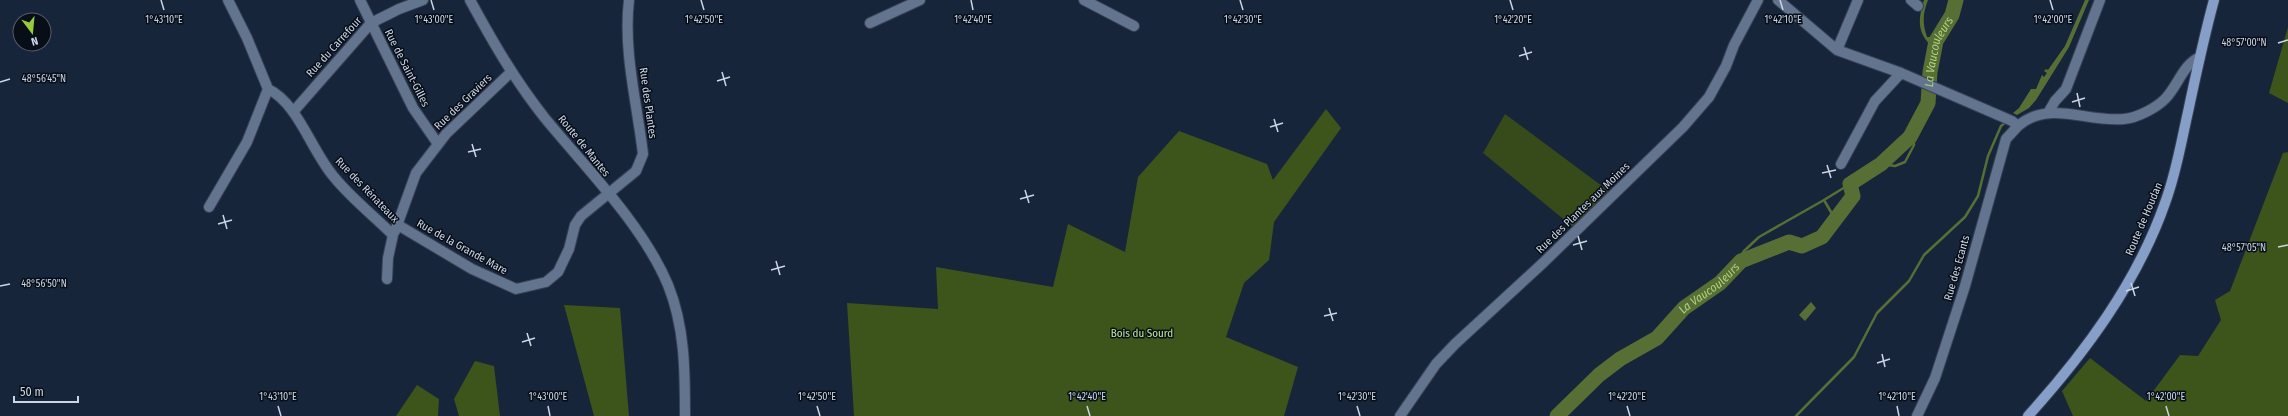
<svg xmlns="http://www.w3.org/2000/svg" width="2288" height="416" viewBox="0 0 2288 416" font-family="'Fira Sans Condensed',sans-serif">
<style>
.green{fill:#374a1a}
.forest{fill:#3d541a}
.water{fill:#576f35}
.lines{fill:none;stroke-linecap:round;stroke-linejoin:round}
.stream{stroke:#576f35;stroke-width:2.5}
.river{stroke:#576f35;stroke-width:15}
.street-casing{stroke:#374154;stroke-width:12}
.secondary-casing{stroke:#374154;stroke-width:12}
.primary-casing{stroke:#374154;stroke-width:12}
.street{stroke:#63748e;stroke-width:10}
.secondary{stroke:#63748e;stroke-width:10}
.primary{stroke:#859fc9;stroke-width:10}
.ticks{fill:none;stroke:#cbd5e4;stroke-width:1.5}
.labels{text-anchor:middle;dominant-baseline:central;stroke-width:3;stroke-linejoin:round;paint-order:stroke}
.street-label{font-size:11px;fill:#cbd5e4;stroke:#080e18}
.park-label{font-size:11px;fill:#c1e791;stroke:#080e18}
.water-label{font-size:12px;font-style:italic;fill:#add27d;stroke:#080e18}
.ticks-label{font-size:10px;text-anchor:middle;fill:#cbd5e4;stroke:#080e18;stroke-width:3;stroke-linejoin:round;paint-order:stroke}
</style>
<rect width="100%" height="100%" fill="#17253b"/>
<path class="green" d="M1505 114 1610 192 1573 227 1483 153Z"/>
<path class="forest" d="M2288 27V103L2269 93Z
M1326 109 1341 128 1274 222 1269 260 1244 283 1226 337 1298 367 1284 416H854L847 303 938 309 936 267 1053 287 1068 224 1125 252 1138 177 1179 131 1267 164 1273 180Z
M2288 152V416H2073L2062 391 2090 358 2146 401 2180 355 2198 356 2221 320 2215 300 2230 291 2283 153Z
M564 305 620 308 629 416H594Z
M475 361 494 366 500 416H459L454 399Z
M417 385 439 399 438 416H396Z"/>
<path class="water" d="M1924 0H1928C1923 13 1922 23 1927 37H1933L1931 46C1917 32 1918 19 1924 0Z
M2085 0H2089L2069 47 2036 100 2029 108 2017 115 2013 113 2019 108 2031 89H2036L2042 75 2044 77 2047 73 2044 71 2046 69 2048 70 2065 46Z
M1811 302 1816 308 1805 321 1799 315Z"/>
<g class="lines">
<path class="stream" d="M1930 41 1936 45
M1881 164 1895 166 1905 162 1914 145 1913 131
M1835 219 1824 200 1850 184
M1733 269 1744 251 1759 237 1824 200
M1796 416 1854 357 1877 313 1909 281 1924 255 1965 217 1978 196 1988 156 2001 126 2006 122"/>
<path class="river" id="s1" d="M1557 416 1599 375 1620 359 1657 338 1684 308 1720 283 1741 261 1789 242 1802 246 1822 237 1853 196 1850 184 1881 164 1910 137 1928 103 1930 72 1936 41 1952 15 1956 0"/>
<defs>
<path id="street" d="M228 0 247 38 268 89C298 103 312 152 334 177 351 198 374 216 393 235L388 258 387 279
M360 0 413 108 438 144
M1084 0 1134 26
M1778 0 1837 50 1901 73 2012 121 2018 126C2049 99 2087 123 2124 119 2137 118 2156 108 2165 99 2178 86 2183 64 2200 57
M1911 0 1918 6
M870 23 920 0
M1837 50 1858 0
M293 112 371 23 399 9 423 0
M2048 113 2055 101 2066 89 2100 0
M1841 164 1875 101 1901 73
M209 207 247 142 268 89
M398 225 472 269 516 289 546 282 558 272 569 249 575 225 581 216 636 171 643 154C637 103 623 51 629 0
M395 231 416 173 446 134 510 73
M1400 416 1436 364 1455 344 1544 262 1683 127 1709 97 1726 66 1734 45 1758 0
M1917 416 1935 378 1965 286 2006 139 2018 126"/>
<path id="secondary" d="M470 0C493 42 514 79 544 117 585 167 643 225 668 285 685 327 685 371 685 416"/>
<path id="primary" d="M2028 416C2084 354 2137 283 2165 203 2176 174 2181 143 2188 112 2196 74 2204 37 2214 0"/>
</defs>
<use href="#street" class="street-casing"/>
<use href="#secondary" class="secondary-casing"/>
<use href="#primary" class="primary-casing"/>
<use href="#street" class="street"/>
<use href="#secondary" class="secondary"/>
<use href="#primary" class="primary"/>
</g>
<path class="ticks" d="M161 0 164 10M431 0 434 10M701 0 704 10M971 0 973 10M1240 0 1243 10M1510 0 1513 10M1780 0 1783 10M2050 0 2053 10M2278 43 2288 40M1524 47 1528 60M1519 56 1532 52M722 72 726 86M717 81 730 77M0 82 10 79M2077 93 2080 107M2072 102 2085 98M1274 119 1278 132M1270 127 1283 123M472 144 476 157M468 152 481 149M1827 165 1831 178M1822 173 1836 170M1025 190 1029 203M1020 199 1034 195M223 215 227 229M218 224 232 220M1578 236 1582 250M1573 245 1587 241M2278 247 2288 245M776 261 780 275M771 270 785 266M2131 283 2135 296M0 286 10 284M2126 291 2139 287M1329 308 1333 321M1324 316 1337 313M527 333 531 346M522 342 535 338M1882 354 1885 367M1877 363 1890 359M278 406 281 416M548 406 550 416M817 406 820 416M1087 406 1090 416M1357 406 1360 416M1627 406 1630 416M1897 406 1899 416M2166 406 2169 416"/>
<g class="labels">
<g class="street-label">
<text transform="translate(334 47) rotate(-48)">Rue du Carrefour</text>
<text transform="translate(407 68) rotate(63)">Rue de Saint-Gilles</text>
<text transform="translate(463 102) rotate(-44)">Rue des Graviers</text>
<text transform="translate(648 103) rotate(82)">Rue des Plantes</text>
<text transform="translate(584 146) rotate(51)">Route de Mantes</text>
<text transform="translate(367 190) rotate(46)">Rue des Rénateaux</text>
<text transform="translate(1583 208) rotate(-44)">Rue des Plantes aux Moines</text>
<text transform="translate(2144 219) rotate(-67)">Route de Houdan</text>
<text transform="translate(462 247) rotate(29)">Rue de la Grande Mare</text>
<text transform="translate(1957 268) rotate(-74)">Rue des Ecants</text>
</g>
<g class="park-label">
<text x="1142" y="333">Bois du Sourd</text>
</g>
<g class="water-label">
<text stroke="none"><textPath href="#s1" startOffset="561">La Vaucouleurs</textPath></text>
<text stroke="none"><textPath href="#s1" startOffset="200">La Vaucouleurs</textPath></text>
</g>
</g>
<g class="ticks-label">
<text x="164" y="23">1°43'10"E</text>
<text x="434" y="23">1°43'00"E</text>
<text x="704" y="23">1°42'50"E</text>
<text x="973" y="23">1°42'40"E</text>
<text x="1243" y="23">1°42'30"E</text>
<text x="1513" y="23">1°42'20"E</text>
<text x="1783" y="23">1°42'10"E</text>
<text x="2053" y="23">1°42'00"E</text>
<text x="2244" y="46">48°57'00"N</text>
<text x="44" y="82">48°56'45"N</text>
<text x="2244" y="251">48°57'05"N</text>
<text x="44" y="287">48°56'50"N</text>
<text x="1087" y="400">1°42'40"E</text>
<text x="1357" y="400">1°42'30"E</text>
<text x="1627" y="400">1°42'20"E</text>
<text x="278" y="400">1°43'10"E</text>
<text x="548" y="400">1°43'00"E</text>
<text x="817" y="400">1°42'50"E</text>
<text x="1897" y="400">1°42'10"E</text>
<text x="2166" y="400">1°42'00"E</text>
</g>
<g transform="translate(32 32) rotate(164)"><circle r="19" fill="#080e18" stroke="#565e6a"/>
<path d="M0-3L7 15L0 10L-7 15Z" fill="#96cc3a"/>
<text y="-6" font-size="11" font-weight="bold" text-anchor="middle" fill="#cbd5e4">N</text>
</g>
<path d="M14 396v6h64v-6" fill="none" stroke="#cbd5e4" stroke-width="2"/>
<text x="20" y="396" font-size="12" fill="#cbd5e4" stroke="#080e18" stroke-width="3" paint-order="stroke">50 m</text>
</svg>
